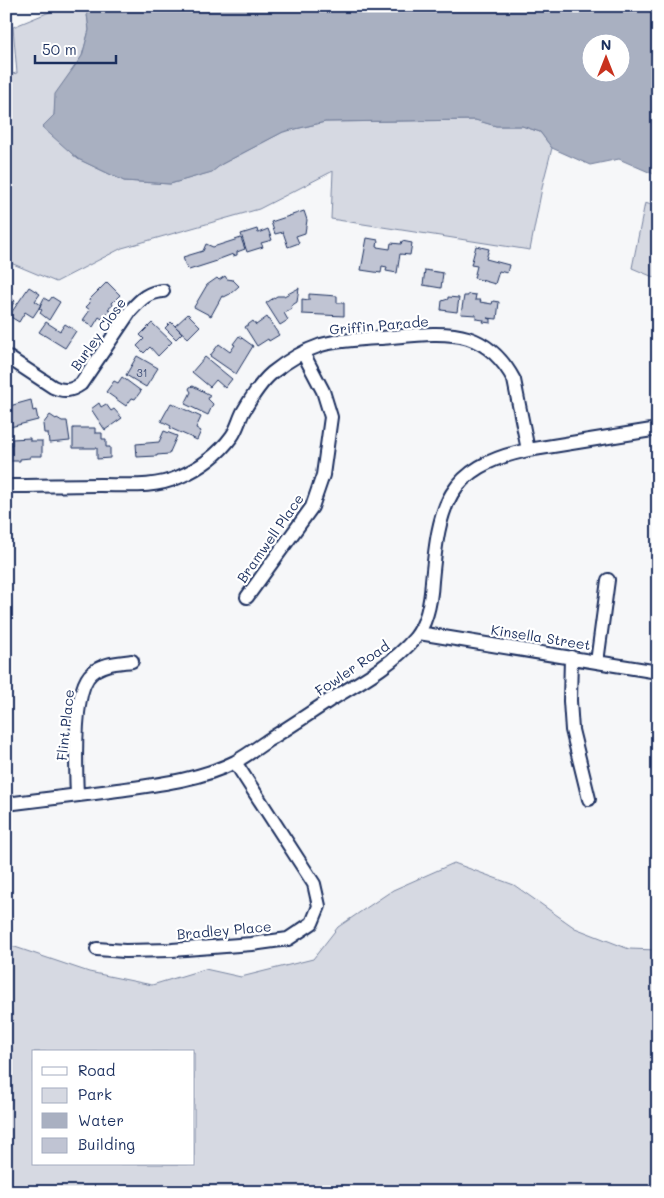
<svg xmlns="http://www.w3.org/2000/svg" width="664" height="1198" viewBox="0 0 664 1198" font-family="Mali,sans-serif">
<style>
.green{fill:#d6d9e2;stroke:#7884a0;fill-rule:evenodd}
.water{fill:#a9b0c1;stroke:#707c99;fill-rule:evenodd}
.building{fill:#c0c4d3;stroke:#1b2f5e}
.lines{fill:none;stroke-linecap:round;stroke-linejoin:round}
.minor-casing{stroke:#1b2f5e;stroke-width:16}
.minor{stroke:#fff;stroke-width:12}
.labels{text-anchor:middle;dominant-baseline:central;stroke-width:4.5;stroke-linejoin:round;paint-order:stroke}
.number-label{font-size:11px;fill:#44547b}
.street-label{font-size:14px;fill:#1b2f5e;stroke:#fff}
</style>
<rect width="100%" height="100%" fill="#f6f7f9"/>
<filter id="ink" filterUnits="userSpaceOnUse"><feTurbulence type="fractalNoise" baseFrequency=".02" numOctaves="2"/><feDisplacementMap in="SourceGraphic" scale="10" xChannelSelector="R" yChannelSelector="G"/><feConvolveMatrix kernelMatrix="1 2 1 2 8 2 1 2 1" color-interpolation-filters="sRGB"/></filter>
<g filter="url(#ink)">
<path class="green" d="M64 6H86L89 30 82 56 56 94 54 115 72 154 78 159 124 181 170 184 211 172 222 164 283 132 325 122 476 120 496 126H522L540 132 552 148 543 183 530 250 331 219 333 171 259 209 122 248 56 282 6 261V75L17 73 13 27Z
M645 203 658 207V279L632 268Z
M454 863 514 885 575 928 629 949 658 950V1192H6V944L89 972 152 985 205 969 241 977 313 959 338 927 393 890ZM34 1052H194V1164H34Z"/>
<path class="water" d="M86 6H658V176L619 159 590 165 552 148 540 132 522 126H496L475 120 325 122 283 132 222 164 212 172 170 184 124 181 78 159 42 127 54 115 55 94 82 56 89 30ZM592 42H622V72H592Z"/>
<path class="building" d="M304 211 307 220 305 233 296 236 299 243 288 247 283 232 275 234 271 222Z
M257 229 258 233 268 229 272 240 261 243 263 247 247 252 241 234Z
M241 238 245 249 237 252V255L233 256V254L217 260V261L189 270 186 267 183 257 203 251 206 244 213 247Z
M367 238 378 240 377 247 390 249 391 243 401 244 402 241 412 243 410 255 400 254 397 273 386 271 387 267 382 266 381 273 361 270Z
M476 246 489 249 486 259 509 265 507 273 499 271 495 284 474 278 477 266 471 265Z
M425 270 443 273 441 288 423 285Z
M225 276 227 279 233 280 239 286 230 294 224 297 222 296 211 316 194 307 207 285 217 278 219 280Z
M107 282 120 295 112 303 113 305 108 309 110 310 102 319 99 317 93 327 83 320 90 310 86 307 90 303 89 300Z
M29 287 40 294 35 301 41 305 33 317 25 312 19 322 9 316Z
M299 288 297 302 291 306 292 308 284 313 288 320 280 325 266 303 277 296H284Z
M6 294 15 301 6 314Z
M309 294 337 296V303H344V316L302 314V299L309 300Z
M468 294 476 295 475 300H481L480 302 492 304 493 301 499 302 497 319 487 318 491 319V323L483 322 484 320 476 319V315L461 314 464 296H468Z
M52 297 60 302 49 320 40 313 42 310 39 308 44 298 49 301Z
M448 297 459 298 457 312 441 310 442 301 448 299Z
M188 314 200 326 188 338 175 326Z
M267 317 279 335 269 341 268 339 257 346 245 327 253 321 256 325Z
M46 322 60 331 65 324 76 331 65 348 39 332Z
M171 322 182 333 176 339 165 328Z
M152 323 172 342 158 356 150 347 144 353 137 346 144 339 140 335Z
M239 336 253 346 236 374 210 356 219 344 230 352 235 345 233 344Z
M137 356 158 368 146 387 126 375Z
M205 357 232 379 225 388 216 380 210 387 192 372Z
M122 377 141 391 135 399 132 398 126 406 106 392 114 381 118 383Z
M193 386 210 395 208 399 213 404 208 415 185 404 191 392 189 389 190 387Z
M31 400 33 411 36 410 38 420 6 428V407Z
M99 403 101 407 106 404 111 411 114 409 122 418 105 430 91 409Z
M171 403 201 417 196 428 201 431 197 440 170 428 171 426 161 421Z
M50 415 56 419 57 418 62 421H67L70 441 49 443 48 433H44L43 424Z
M73 428H95V433H102V439H106V447H110V458L97 459V448H73Z
M164 431 177 436 169 454 157 455V456L137 457 136 444 159 442Z
M30 438V441H42V456H30V458L20 459V461H9L8 445H12V439Z"/>
<g class="lines">
<defs>
<path id="minor" d="M6 356 53 387C64 392 71 391 81 384L131 310C141 299 148 292 163 291
M6 486C38 486 69 485 101 485 126 485 155 488 179 477 200 468 219 454 232 436 237 429 239 420 243 412 251 398 260 383 272 373 287 361 303 351 321 345 340 340 362 339 381 338 407 336 443 330 468 338 489 345 504 361 514 380L528 450
M247 597 312 507 323 475 331 417 323 391 303 353
M419 633 658 672
M571 657 570 701 572 730 589 799
M597 662 608 580
M77 795C76 770 72 689 92 673 103 663 118 663 132 661
M6 804C41 800 76 795 111 791 153 785 197 781 235 762 246 756 257 748 267 741 288 728 309 714 330 700 360 682 392 665 415 638 427 623 431 600 432 581 439 506 446 467 528 450L658 429
M97 949 125 951 172 950 252 944 288 939 312 923 319 906 314 884 235 762"/>
</defs>
<use href="#minor" class="minor-casing"/>
<use href="#minor" class="minor"/>
</g>
</g>
<g class="labels">
<g class="number-label">
<text x="142" y="372">31</text>
</g>
<g class="street-label">
<text transform="translate(379 325) rotate(-5)">Griffin Parade</text>
<text transform="translate(98 334) rotate(-55)">Burley Close</text>
<text transform="translate(270 538) rotate(-55)">Bramwell Place</text>
<text transform="translate(541 637) rotate(9)">Kinsella Street</text>
<text transform="translate(352 668) rotate(-34)">Fowler Road</text>
<text transform="translate(65 725) rotate(-84)">Flint Place</text>
<text transform="translate(224 930) rotate(-5)">Bradley Place</text>
</g>
</g>
<rect width="664" height="1198" fill="none" stroke="#fff" stroke-width="25"/>
<rect x="12" y="12" width="639" height="1173" fill="none" stroke="#1b2f5e" stroke-width="2" filter="url(#ink)"/>
<rect x="32" y="1050" width="162" height="115" fill="#ffffff" stroke="#a4acbf"/>
<rect x="42" y="1067" width="25" height="8" fill="#ffffff" stroke="#a4acbf"/>
<text x="78" y="1076" font-size="15" fill="#1b2f5e">Road</text>
<rect x="42" y="1088" width="25" height="15" fill="#d6d9e2" stroke="#a4acbf"/>
<text x="78" y="1100" font-size="15" fill="#1b2f5e">Park</text>
<rect x="42" y="1113" width="25" height="15" fill="#a9b0c1" stroke="#a4acbf"/>
<text x="78" y="1126" font-size="15" fill="#1b2f5e">Water</text>
<rect x="42" y="1138" width="25" height="15" fill="#c0c4d3" stroke="#a4acbf"/>
<text x="78" y="1150" font-size="15" fill="#1b2f5e">Building</text>
<g transform="translate(606 58)"><circle r="24" fill="#ffffff" stroke="#a4acbf"/>
<path d="M0-4L9 19L0 12L-9 19Z" fill="#c8321e"/>
<text y="-8" font-size="14" font-weight="bold" text-anchor="middle" fill="#1b2f5e">N</text>
</g>
<path d="M35 55v8h81v-8" fill="none" stroke="#1b2f5e" stroke-width="2.5"/>
<text x="42" y="55" font-size="15" fill="#1b2f5e" stroke="#ffffff" stroke-width="4" paint-order="stroke">50 m</text>
</svg>
